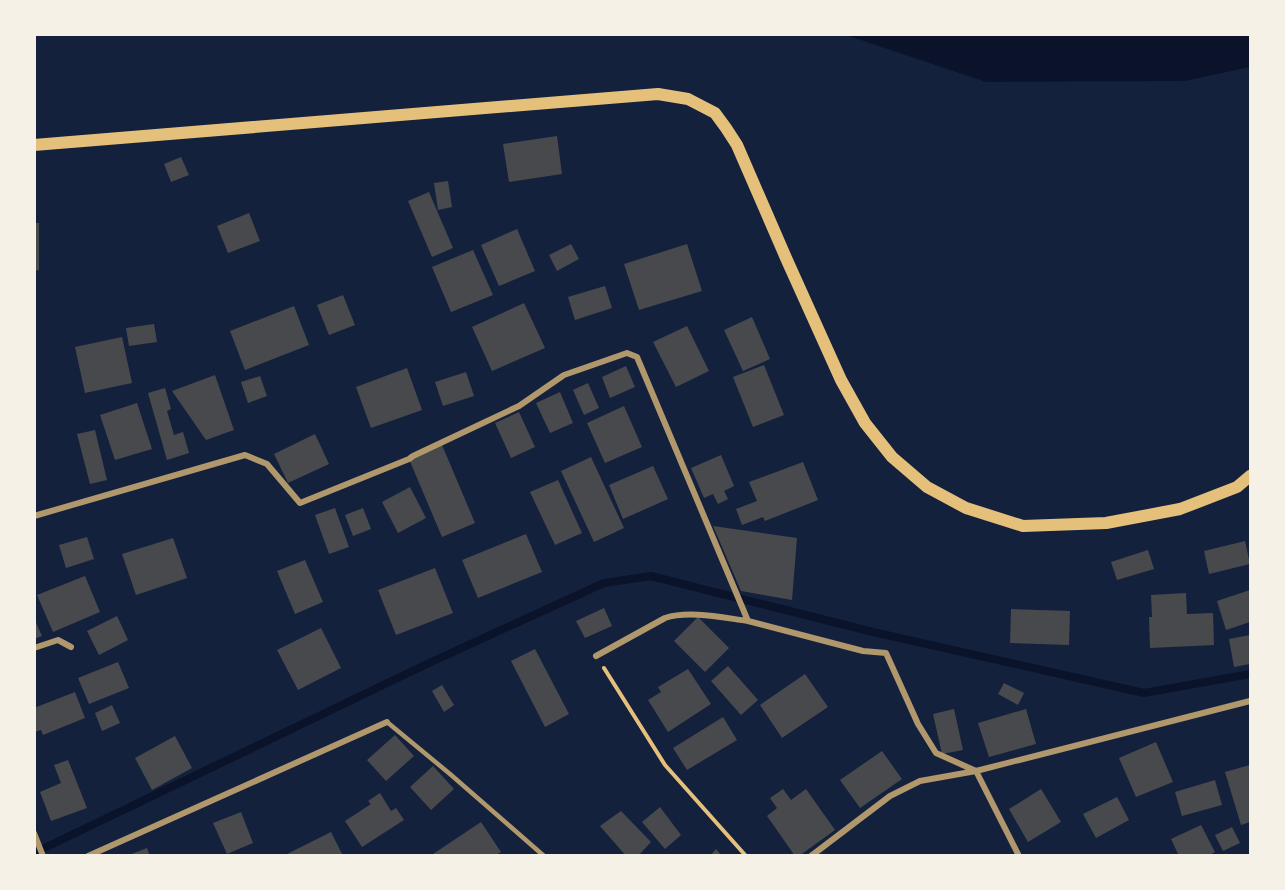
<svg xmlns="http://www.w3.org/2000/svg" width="1285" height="890" viewBox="0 0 1285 890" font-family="Cabin,sans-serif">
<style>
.water{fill:#0b132b}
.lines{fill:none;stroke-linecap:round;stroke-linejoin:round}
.stream{stroke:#0b132b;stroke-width:8}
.building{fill:#48494c}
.path{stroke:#e5c07b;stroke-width:4}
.service{stroke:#b1986c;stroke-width:4.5}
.minor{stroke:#b1986c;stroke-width:6}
.secondary{stroke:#e5c07b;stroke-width:12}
</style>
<rect width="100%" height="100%" fill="#14213d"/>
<path class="water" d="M846 35H1250V67L1185 81 986 82Z"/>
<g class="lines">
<path class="stream" d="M34 853 429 663 604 583 651 576 873 632 1144 693 1250 674"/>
</g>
<path class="building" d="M557 136 562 174 509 182 503 144Z
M181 157 189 175 171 182 164 164Z
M448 181 452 207 438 210 434 183Z
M429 192 453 248 432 257 408 201Z
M249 213 260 241 228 253 217 226Z
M34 223H39V270L34 271Z
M517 229 535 271 499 286 481 245Z
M571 244 579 259 557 271 549 255Z
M687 244 702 291 639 310 624 264Z
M473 250 493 295 451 312 432 267Z
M605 286 612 308 575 320 568 297Z
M343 295 355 325 329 335 317 305Z
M524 303 545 348 492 371 472 327Z
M294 306 309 345 245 370 230 331Z
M752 317 770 359 743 371 724 330Z
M154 324 157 342 129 346 126 328Z
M687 326 709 371 676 387 653 342Z
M122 337 132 383 85 393 75 347Z
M764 365 784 415 753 427 733 377Z
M626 366 635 387 610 398 602 377Z
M407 368 422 410 371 428 356 387Z
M466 372 474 396 443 406 435 382Z
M215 375 234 430 206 440 172 391Z
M260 376 267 396 248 403 241 382Z
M588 383 599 408 584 415 573 390Z
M165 388 171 409 167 411 174 435 183 432 189 453 167 460 148 393Z
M560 392 573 423 550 433 536 403Z
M137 403 152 449 115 460 100 415Z
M624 406 642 447 605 463 587 423Z
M519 412 535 447 511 458 495 423Z
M95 430 107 480 90 484 77 434Z
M315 434 329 464 288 483 274 454Z
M442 445 475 523 442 537 409 459Z
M721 455 734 486 724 491 728 499 718 504 713 494 704 498 691 468Z
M591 457 624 528 594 542 561 471Z
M803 462 818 500 765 521 763 517 742 525 736 509 757 501 749 482Z
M653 466 668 499 623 519 609 485Z
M558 480 582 533 555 545 530 492Z
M410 487 426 518 398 533 382 502Z
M335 508 349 547 329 554 315 515Z
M363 508 371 529 353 536 345 515Z
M713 526 797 538 792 600 741 591Z
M526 534 542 572 478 598 462 560Z
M87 537 94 559 66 568 59 545Z
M173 538 187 578 136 595 122 554Z
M1245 541 1250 564 1209 574 1204 551Z
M1148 550 1154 569 1117 580 1111 562Z
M305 560 323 602 295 614 277 571Z
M435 568 453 613 396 635 378 590Z
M85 576 100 612 53 632 37 595Z
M1250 590V622L1226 630 1217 601Z
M1186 593 1187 614 1213 613 1214 645 1150 648 1149 617H1152L1151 595Z
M604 608 612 626 585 638 576 621Z
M1011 609 1070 611 1069 645 1010 643Z
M117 616 128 640 99 655 87 631Z
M698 617 729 648 705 672 674 641Z
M34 618 42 636 34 639Z
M321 628 341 668 298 690 277 650Z
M1250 635V664L1234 667 1229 639Z
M535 649 569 714 545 727 511 661Z
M118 662 129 688 89 704 78 678Z
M728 666 758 700 741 715 711 681Z
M688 669 711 704 668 732 648 700 661 692 658 687Z
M805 674 828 707 782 738 760 705Z
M1004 683 1024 693 1018 705 998 694Z
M442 685 454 705 444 712 432 691Z
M75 692 85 718 43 735 41 730 34 732V708Z
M112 705 120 723 102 731 95 713Z
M954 709 963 750 942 754 933 714Z
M1026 709 1036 744 989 757 978 723Z
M723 717 737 740 687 770 673 748Z
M395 735 414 756 386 781 367 760Z
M175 736 192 768 152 790 135 758Z
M1156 742 1173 782 1136 797 1119 758Z
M882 751 902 779 860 808 840 780Z
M68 760 87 808 51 821 40 792 61 783 54 765Z
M1250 765V822L1241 825 1225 772Z
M433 766 454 789 431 810 410 787Z
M1215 780 1222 805 1182 816 1175 792Z
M783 789 791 800 806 789 835 830 799 856H795L767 816 777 808 770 798Z
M1041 789 1061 822 1028 842 1009 809Z
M380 793 391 811 396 808 404 820 362 847 345 821 371 804 368 801Z
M1117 797 1129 820 1096 838 1083 814Z
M660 807 681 835 665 849 642 822Z
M621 811 651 842 638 856H626L600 826Z
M241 812 253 843 227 854 213 823Z
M481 822 501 852 495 856H430Z
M1201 825 1215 852 1208 856H1179L1171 839Z
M1232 827 1240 843 1223 851 1215 835Z
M331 832 343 856H283Z
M147 848 150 856H129V855Z
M716 849 722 856H710Z"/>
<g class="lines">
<path class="path" d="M604 668 665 765 746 856"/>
<path class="service" d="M387 722 450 774 544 856"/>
<path class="minor" d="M34 516 245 455 267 464 300 503 409 459 413 456 519 406 564 375 627 353 637 357 748 621 863 651 886 653 918 724 936 753 976 771 1019 856
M34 648 58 640 71 647
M596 656 665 618C689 610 724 618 748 621
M34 833 43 856
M88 856 387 722
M811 856 890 796 920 781 976 771 1250 701"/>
<path class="secondary" d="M34 145 658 94 688 99 715 113 726 128 737 145 786 258 841 380 865 423 892 457 927 487 966 508 1023 526 1106 523 1180 509 1237 487 1250 476"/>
</g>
<rect width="1285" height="890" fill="none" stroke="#f6f1e7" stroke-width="72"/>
</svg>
